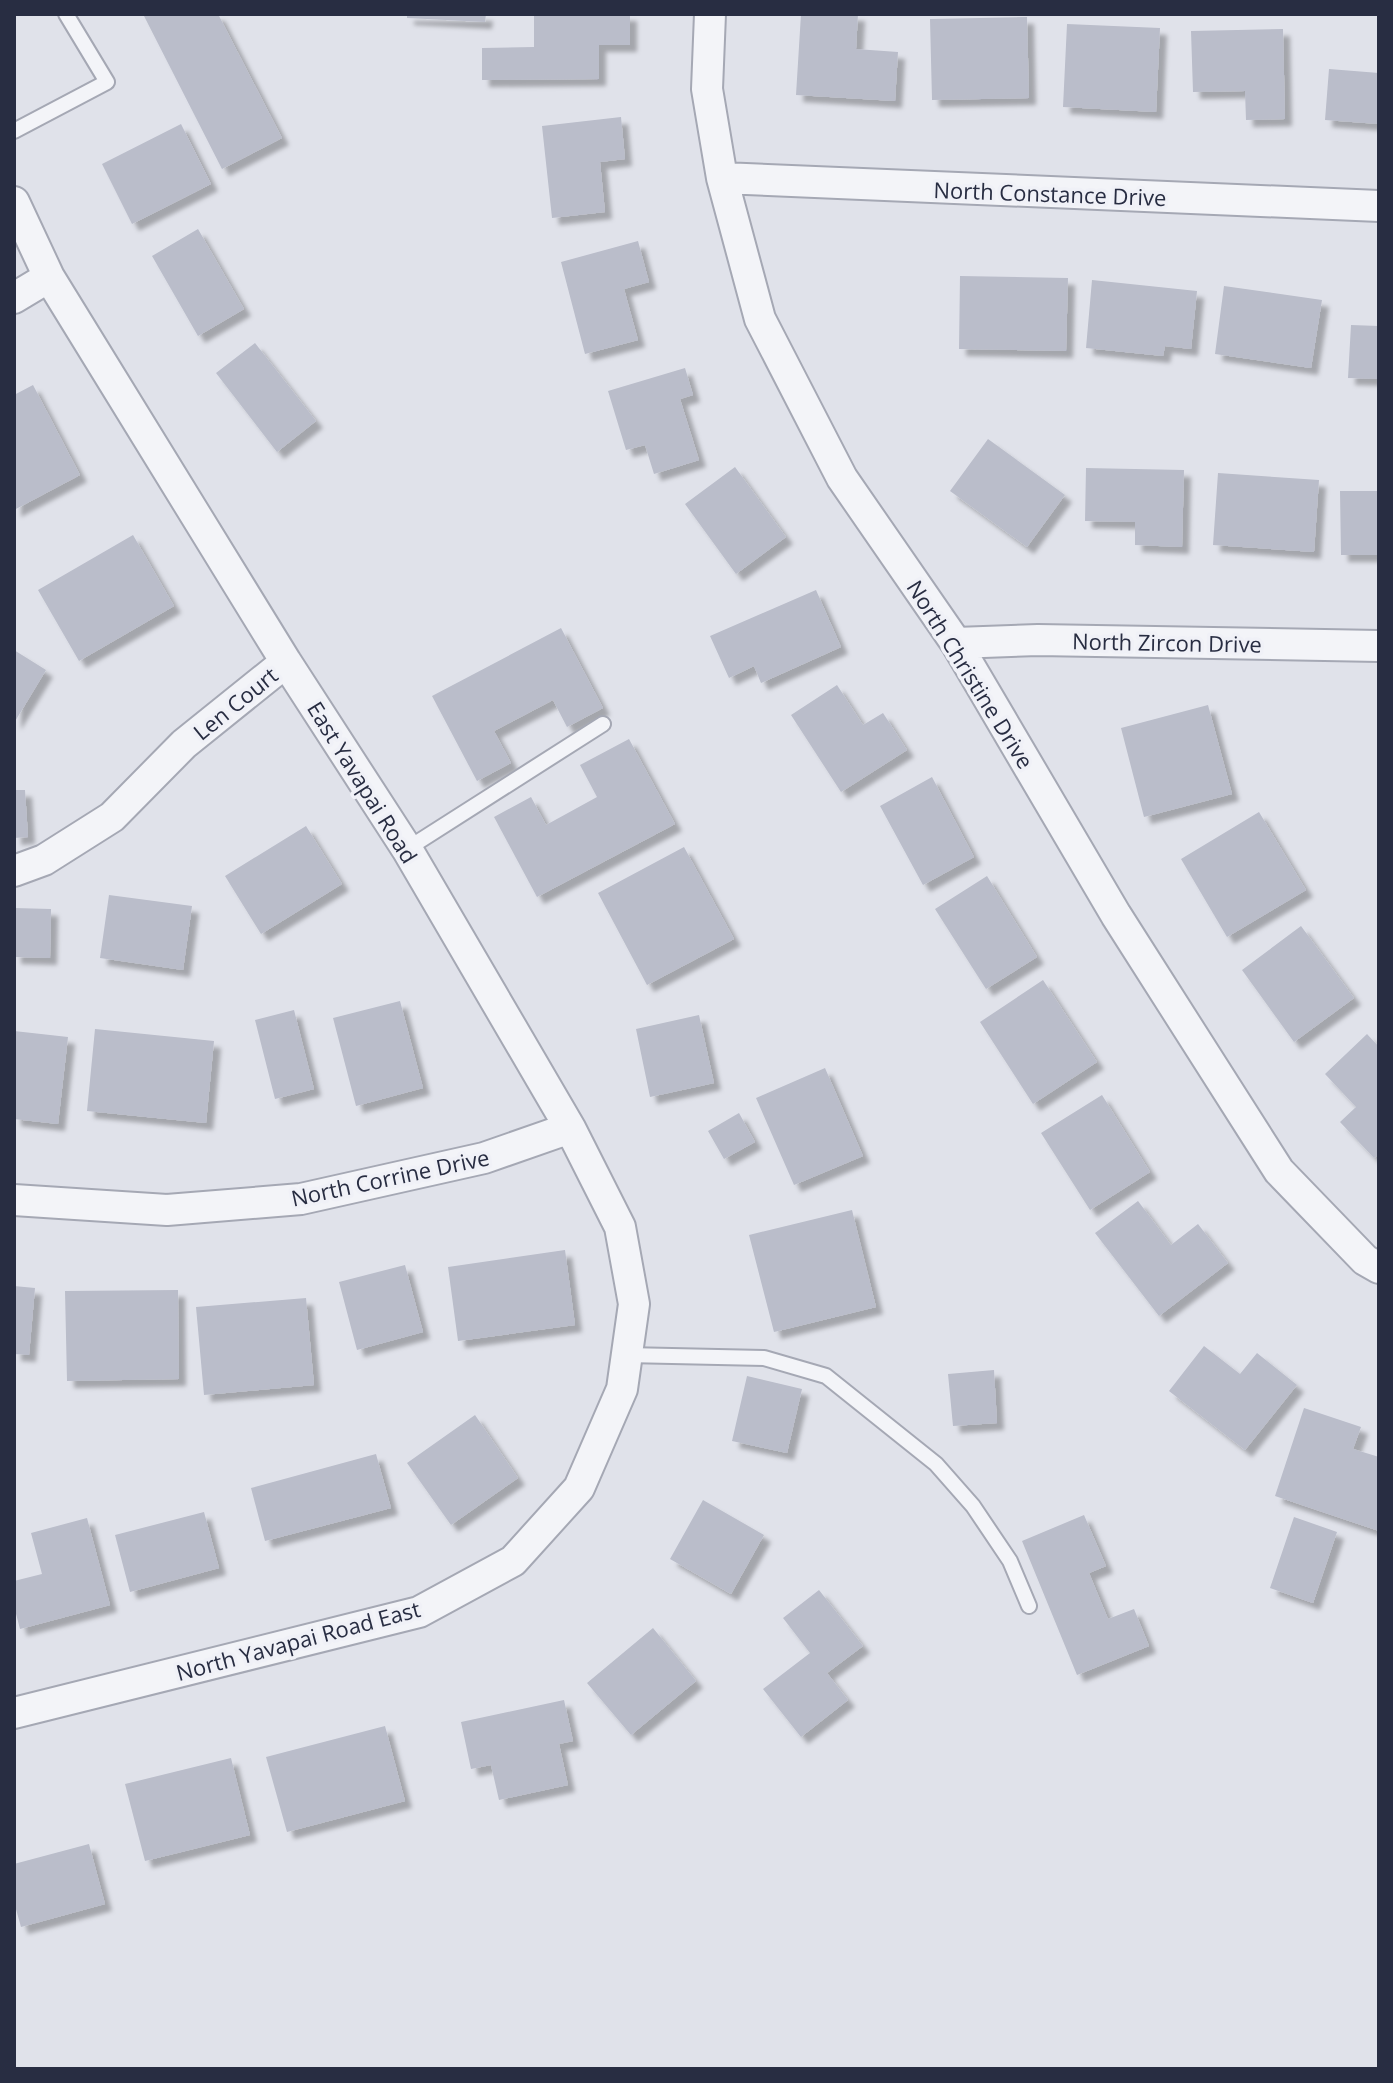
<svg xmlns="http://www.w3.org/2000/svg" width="1393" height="2083" viewBox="0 0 1393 2083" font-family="'Open Sans',sans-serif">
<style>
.building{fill:#babdca;filter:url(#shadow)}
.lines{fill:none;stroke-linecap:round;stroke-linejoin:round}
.service-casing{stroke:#a5a8b4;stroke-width:18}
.minor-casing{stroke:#a5a8b4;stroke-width:34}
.service{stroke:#f3f4f8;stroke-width:14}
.minor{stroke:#f3f4f8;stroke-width:30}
.labels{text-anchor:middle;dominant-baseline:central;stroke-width:7;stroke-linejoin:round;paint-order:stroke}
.street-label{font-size:22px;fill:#282d42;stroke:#f0f1f7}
</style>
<defs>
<filter id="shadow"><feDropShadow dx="7" dy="7" stdDeviation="2" flood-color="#0004"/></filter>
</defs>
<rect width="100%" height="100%" fill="#e0e2ea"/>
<path class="building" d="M143 14H218L282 138 222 169Z
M407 14H486L485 22 407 18Z
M534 14H630V45H599V79L482 80V48L534 47Z
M801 14H858L856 49 898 52 895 101 796 95Z
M1027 17 1029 98 932 100 930 19Z
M1067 24 1160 28 1156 112 1063 107Z
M1283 29 1285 119 1246 120 1245 91 1193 92 1191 31Z
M1329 69 1379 73V124L1325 120Z
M621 117 625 159 600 162 605 212 552 218 542 126Z
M181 124 211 184 132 224 102 164Z
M198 229 244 309 198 336 152 256Z
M638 241 649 282 624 289 638 340 585 354 561 262Z
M960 276 1068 278 1066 351 959 349Z
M1092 280 1197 291 1191 349 1165 346 1163 356 1086 348Z
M1224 286 1322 300 1311 368 1215 354Z
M1351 325 1379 326V379L1348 378Z
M255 343 316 421 277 452 216 373Z
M685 368 693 395 680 399 699 460 654 474 645 445 626 450 608 391Z
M33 385 80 475 14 510V395Z
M988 439 1065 495 1027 547 950 491Z
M735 467 786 537 736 574 685 504Z
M1086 468 1184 470 1182 547 1135 545V522L1085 521Z
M1218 473 1319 480 1314 552 1213 545Z
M1340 491H1379V555H1341Z
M133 535 174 606 79 661 38 590Z
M816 590 841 647 761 683 754 666 729 678 710 636Z
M561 628 603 708 567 727 553 700 494 731 511 763 477 781 432 696Z
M14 650 46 670 14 723Z
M837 685 863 725 883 713 907 750 841 792 791 715Z
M1208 705 1232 794 1144 817 1121 728Z
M629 739 675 824 537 897 494 817 531 797 546 825 597 797 580 765Z
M932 777 974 857 923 885 880 806Z
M14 790H25L28 837 14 838Z
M1259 812 1306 890 1227 937 1181 859Z
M306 826 342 884 261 934 225 876Z
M684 847 734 939 647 985 598 893Z
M987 876 1037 957 986 989 935 909Z
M109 895 192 906 183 970 100 958Z
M14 908 51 909 50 958 14 957Z
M1301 926 1354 998 1294 1042 1242 970Z
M1043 980 1097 1062 1033 1104 980 1022Z
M400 1001 423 1088 356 1106 333 1018Z
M294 1010 314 1089 275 1099 255 1020Z
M699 1015 714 1083 650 1097 636 1029Z
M95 1029 214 1041 206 1123 87 1111Z
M14 1031 68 1037 58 1124 14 1119Z
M1367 1034 1379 1047V1154L1374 1158 1340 1122 1356 1107 1325 1074Z
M825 1068 863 1156 794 1185 756 1098Z
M1102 1095 1150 1172 1090 1210 1041 1133Z
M739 1113 755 1142 724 1159 708 1131Z
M1138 1201 1171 1245 1198 1224 1228 1263 1159 1316 1095 1233Z
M852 1210 876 1307 774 1332 749 1235Z
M565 1250 575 1325 458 1341 448 1267Z
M405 1265 423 1332 357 1350 339 1282Z
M14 1286 35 1288 29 1355 14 1354Z
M178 1290 179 1379 67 1381 65 1291Z
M306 1298 314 1385 204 1395 196 1307Z
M1204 1346 1240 1374 1257 1353 1297 1385 1245 1450 1169 1391Z
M994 1370 997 1423 953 1426 948 1374Z
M747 1376 802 1389 787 1453 732 1441Z
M1304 1408 1361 1427 1353 1449 1379 1457V1531L1275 1496Z
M475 1415 518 1478 451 1525 407 1463Z
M376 1454 391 1508 265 1541 251 1488Z
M703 1500 764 1535 731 1594 670 1559Z
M204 1512 219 1568 130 1592 115 1535Z
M1084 1515 1106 1566 1089 1573 1108 1619 1134 1609 1149 1646 1077 1675 1022 1541Z
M1294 1517 1337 1532 1313 1603 1270 1588Z
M87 1518 110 1605 20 1629 14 1606V1581L42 1574 31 1533Z
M819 1590 863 1646 827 1673 848 1700 801 1737 763 1689 810 1653 783 1618Z
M653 1628 696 1681 631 1735 587 1683Z
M564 1700 573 1741 559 1744 568 1785 499 1800 491 1765 471 1769 461 1722Z
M385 1726 405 1801 287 1832 266 1757Z
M231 1758 250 1835 145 1861 125 1784Z
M89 1844 105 1904 21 1927 14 1902V1864Z"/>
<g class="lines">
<defs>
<path id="service" d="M14 131 107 82 66 14
M407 849 603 724
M626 1355 764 1358 826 1376 936 1464 973 1506 1010 1561 1029 1606"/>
<path id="minor" d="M710 14 707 89 722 178 760 319 842 478 956 643 1116 915 1279 1171 1365 1260 1379 1268
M722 178 1379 206
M14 202 49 277 286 662 407 849 570 1128 620 1227 634 1304 622 1389 579 1488 513 1561 419 1612 14 1713
M14 298 49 277
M956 643 1038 640 1379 646
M14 871 44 860 112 817 184 744 286 662
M14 1200 167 1210 301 1199 484 1158 570 1128"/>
</defs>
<use href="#service" class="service-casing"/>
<use href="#minor" class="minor-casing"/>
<use href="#service" class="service"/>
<use href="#minor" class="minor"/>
</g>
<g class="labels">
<g class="street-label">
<text transform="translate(1050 193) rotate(2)">North Constance Drive</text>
<text transform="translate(1167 642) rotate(1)">North Zircon Drive</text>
<text transform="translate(971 674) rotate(58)">North Christine Drive</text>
<text transform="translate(235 703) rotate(-39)">Len Court</text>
<text transform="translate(363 782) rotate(58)">East Yavapai Road</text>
<text transform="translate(390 1177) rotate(-12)">North Corrine Drive</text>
<text transform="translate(298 1640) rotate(-15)">North Yavapai Road East</text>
</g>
</g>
<rect width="1393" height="2083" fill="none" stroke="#282d42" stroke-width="32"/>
</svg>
